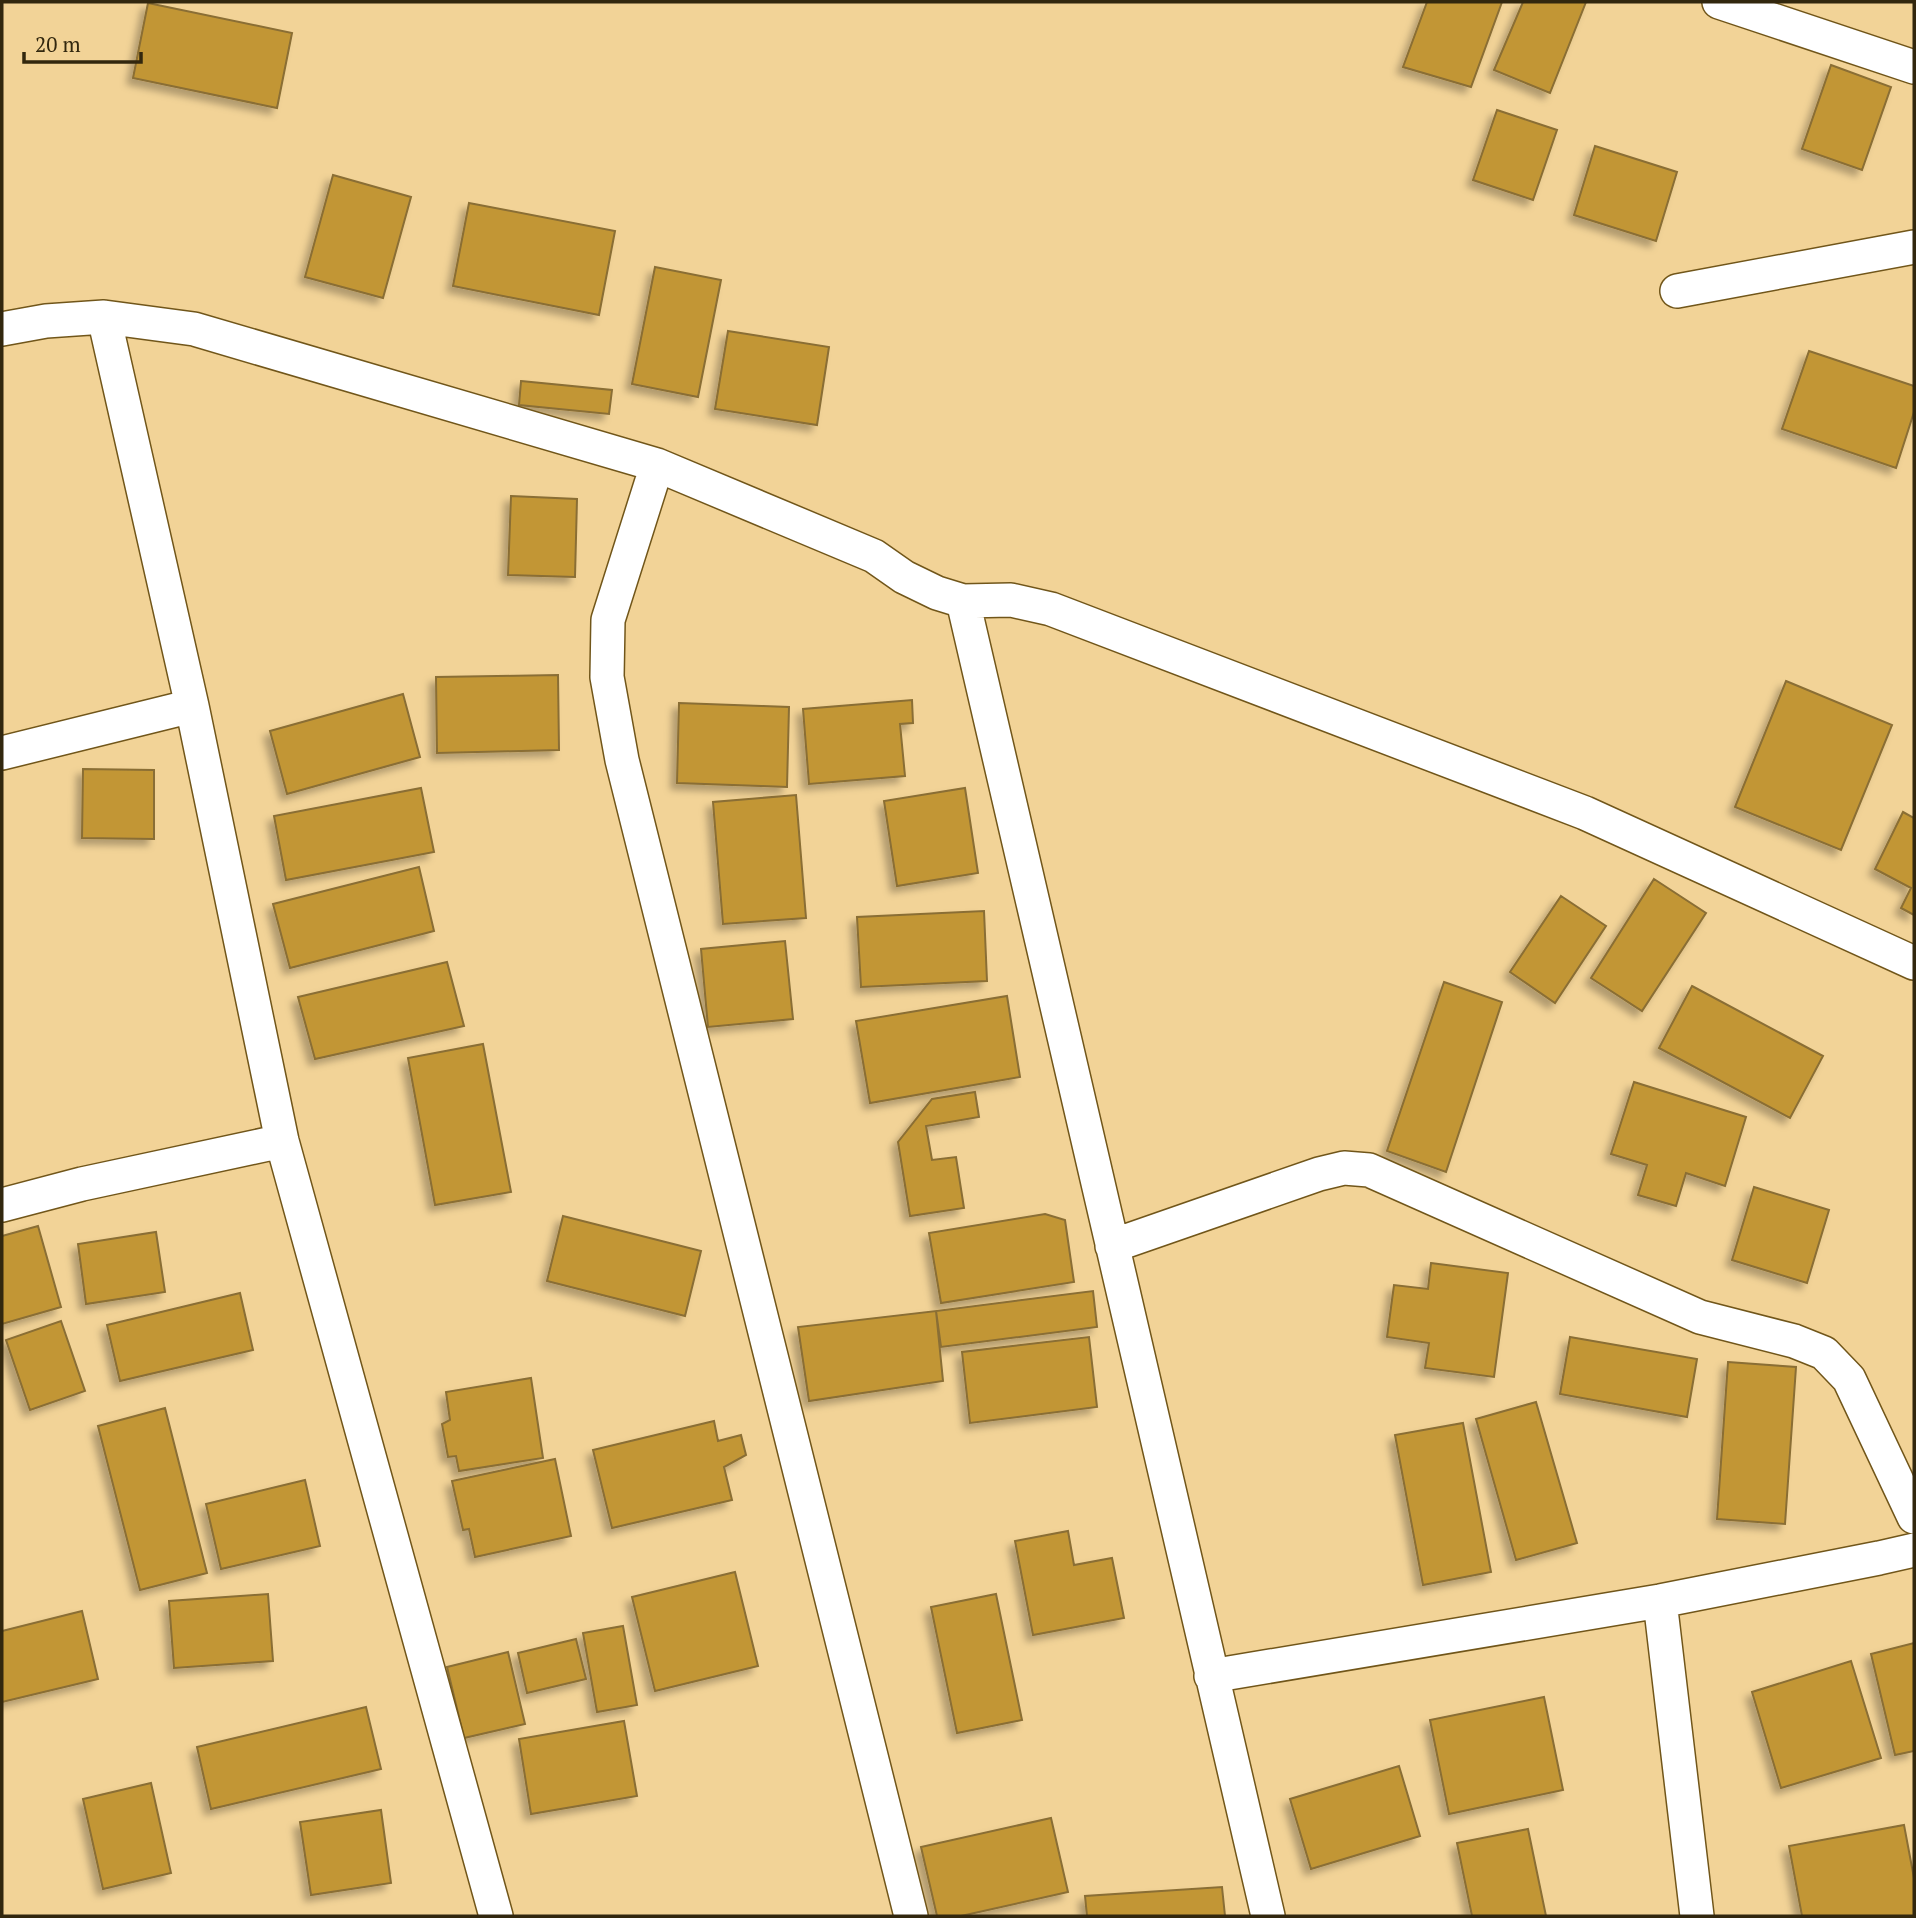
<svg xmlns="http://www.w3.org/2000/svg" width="1916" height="1918" viewBox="0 0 1916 1918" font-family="'PT Serif',serif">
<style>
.building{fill:#c29635;stroke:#8a6e34;stroke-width:2;filter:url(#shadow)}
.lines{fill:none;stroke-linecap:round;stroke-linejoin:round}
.street-casing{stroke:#71561a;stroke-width:36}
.street{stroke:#fff;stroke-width:33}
</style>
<defs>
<filter id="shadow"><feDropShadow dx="-6" dy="6" stdDeviation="3.5" flood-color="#0004"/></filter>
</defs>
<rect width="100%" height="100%" fill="#f2d397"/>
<path class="building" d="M1427 2H1502L1471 87 1403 67Z
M1523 2H1586L1550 93 1494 70Z
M148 3 292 33 277 108 133 78Z
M1831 65 1891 87 1862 170 1802 149Z
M1497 110 1557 130 1533 200 1473 180Z
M1595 146 1677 172 1656 241 1574 215Z
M333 175 411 197 383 298 305 277Z
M469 203 615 231 599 315 453 286Z
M655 267 721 280 698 397 632 384Z
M728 331 829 347 817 425 715 409Z
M1809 351 1914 386V412L1896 468 1782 429Z
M521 381 612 390 609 414 519 405Z
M511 496 577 499 575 577 508 575Z
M558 675 559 750 437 753 436 677Z
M1786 681 1892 725 1841 850 1735 807Z
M403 694 420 757 287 794 270 731Z
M912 700 913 723 900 724 905 776 809 784 803 709Z
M679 703 789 707 787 787 677 783Z
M83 769 154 770V839L82 838Z
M421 788 434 852 286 880 274 816Z
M965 788 978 873 897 886 884 801Z
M796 795 806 918 723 924 713 802Z
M1903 812 1914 818V915L1901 908 1911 888 1875 869Z
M419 867 434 931 290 968 273 904Z
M1654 879 1706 913 1642 1011 1591 978Z
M1561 896 1606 926 1555 1003 1510 972Z
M984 911 987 981 861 987 857 917Z
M785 941 793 1019 708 1027 701 949Z
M447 962 464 1026 315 1059 298 997Z
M1444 982 1502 1002 1446 1172 1387 1151Z
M1692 986 1823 1056 1790 1118 1659 1048Z
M1007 996 1020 1077 870 1103 856 1021Z
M483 1044 511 1192 435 1205 408 1058Z
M1634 1082 1746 1117 1725 1186 1686 1173 1676 1206 1638 1195 1647 1165 1611 1154Z
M975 1092 979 1117 926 1126 932 1160 956 1157 964 1208 910 1216 898 1142 932 1099Z
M1754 1187 1829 1210 1807 1283 1732 1260Z
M1045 1214 1065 1220 1074 1282 941 1303 929 1233Z
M563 1216 701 1251 685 1316 547 1281Z
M38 1226 61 1307 2 1324V1236Z
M156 1232 165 1292 86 1304 78 1244Z
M1431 1263 1508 1273 1494 1377 1425 1368 1429 1343 1387 1337 1394 1285 1428 1289Z
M1093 1291 1097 1327 941 1347 936 1311Z
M240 1293 253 1350 120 1381 107 1325Z
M936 1311 943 1381 809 1401 798 1327Z
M61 1321 85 1391 30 1410 6 1340Z
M1089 1337 1097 1407 970 1423 962 1352Z
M1570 1337 1697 1359 1687 1417 1560 1394Z
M1728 1362 1796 1367 1785 1524 1717 1519Z
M531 1378 543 1458 459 1471 456 1456 448 1457 442 1424 450 1420 446 1392Z
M1536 1402 1577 1543 1516 1560 1476 1419Z
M165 1408 207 1573 140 1590 98 1426Z
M714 1421 718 1441 741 1435 746 1455 724 1467 732 1500 612 1528 593 1450Z
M1463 1423 1491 1572 1423 1585 1395 1435Z
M555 1459 571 1536 475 1557 469 1529 463 1530 452 1481Z
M305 1480 320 1546 221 1569 206 1504Z
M1068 1531 1074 1565 1112 1558 1124 1618 1033 1635 1015 1541Z
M735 1572 758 1666 655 1691 632 1597Z
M268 1594 273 1661 174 1668 169 1601Z
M996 1594 1022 1720 957 1733 931 1607Z
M82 1611 98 1679 2 1702V1631Z
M623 1626 637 1705 597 1712 583 1633Z
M576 1639 586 1679 527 1693 518 1653Z
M1914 1643V1751L1895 1755 1871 1654Z
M508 1652 525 1724 464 1738 447 1667Z
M1851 1661 1881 1758 1781 1788 1752 1692Z
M1544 1697 1563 1790 1449 1814 1430 1720Z
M366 1707 381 1769 211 1809 197 1747Z
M624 1721 637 1796 531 1814 519 1739Z
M1399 1766 1420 1836 1311 1869 1290 1799Z
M151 1783 171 1873 103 1889 83 1799Z
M381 1810 391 1883 311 1895 300 1822Z
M1051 1818 1068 1892 961 1916H937L921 1847Z
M1904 1825 1914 1878V1916H1802L1789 1846Z
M1528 1829 1546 1916H1472L1457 1843Z
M1222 1887 1225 1916H1087L1085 1896Z"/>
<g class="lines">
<defs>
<path id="street" d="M1719 2 1914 67
M1677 291 1914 247
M104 317 192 706 282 1141 496 1916
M2 329 46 321 104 317 194 329 657 465 874 556 904 577 937 593 963 601 1011 600 1051 609 1585 813 1914 963
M657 465 608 620 607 677 622 760 911 1916
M963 601 1268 1916
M2 753 192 706
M2 1205 82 1184 282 1141
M1112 1246 1319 1174 1344 1168 1369 1170 1700 1317 1794 1341 1824 1353 1849 1379 1914 1517
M1660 1601 1697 1916
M1211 1676 1660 1601 1879 1558 1914 1550"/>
</defs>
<use href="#street" class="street-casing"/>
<use href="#street" class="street"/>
</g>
<rect width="1916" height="1918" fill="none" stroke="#32270e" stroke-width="7"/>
<path d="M24 52v10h117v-10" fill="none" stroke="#32270e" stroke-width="3.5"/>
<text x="35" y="52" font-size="21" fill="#32270e" stroke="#f2d397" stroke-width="5" paint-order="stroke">20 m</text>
</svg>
